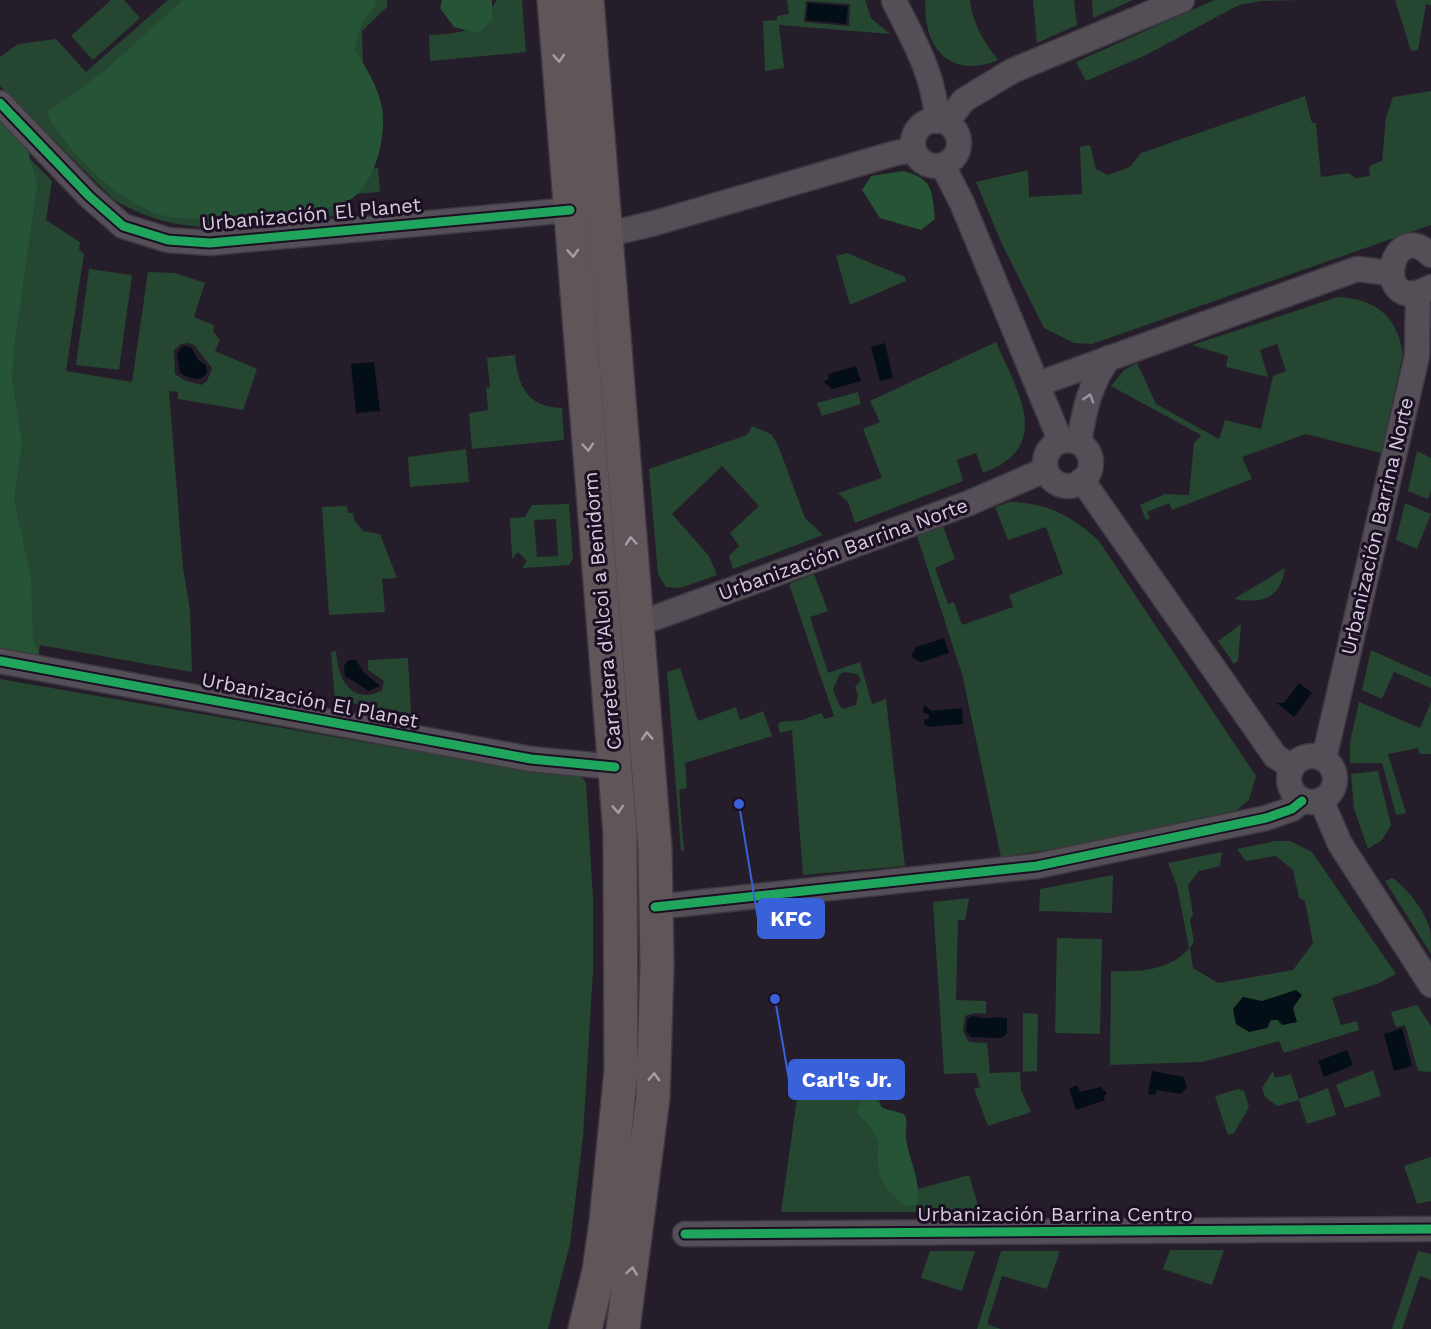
<svg xmlns="http://www.w3.org/2000/svg" width="1431" height="1329" viewBox="0 0 1431 1329" font-family="'Work Sans',sans-serif">
<style>
.green{fill:#254630;fill-rule:evenodd}
.forest{fill:#255536}
.water{fill:#030e16}
.lines{fill:none;stroke-linecap:round;stroke-linejoin:round}
.minor-casing{stroke:#3e3842;stroke-width:27}
.primary-casing{stroke:#3e3842;stroke-width:36}
.minor{stroke:#544f57;stroke-width:24}
.primary{stroke:#60565a;stroke-width:33}
.cycleway-casing{stroke:#1c0f24;stroke-width:13}
.cycleway{stroke:#20a55d;stroke-width:9}
.oneway{stroke:#a79da8}
.oneway2{stroke:#9c94a0}
.labels{text-anchor:middle;dominant-baseline:central;stroke-width:6;stroke-linejoin:round;paint-order:stroke}
.street-label{font-size:20px;fill:#d6cddc;stroke:#1c0f24}
.leader{fill:none;stroke:#3961d9;stroke-width:2}
.callout-dot{fill:#3961d9;stroke:#1c0f24;stroke-width:2}
.callout{fill:#3961d9;stroke:#3961d9;stroke-width:2}
.callout-label{font-size:21px;text-anchor:middle;font-weight:bold;fill:#fff}
</style>
<rect width="100%" height="100%" fill="#251d29"/>
<path class="green" d="M111 0H124L140 18 93 60 71 36Z
M168 0H387V7L362 31 366 169 378 168 380 192 334 196 336 216C255 224 186 244 113 199L0 86V57L18 44 56 39 86 72Z
M497 0H522L526 52 430 61 429 35C466 33 476 32 497 0Z
M787 0H865L871 18 890 34 779 25 784 68 765 71 763 21 777 20V16L789 14ZM806 1 850 4 849 26 804 22Z
M925 0H970C972 23 984 42 998 60 962 76 931 60 926 19 925 13 926 6 925 0Z
M1033 0H1074L1077 25 1037 43Z
M1092 0H1133L1093 18Z
M1214 0H1306L1261 1 1239 5 1146 55 1086 81 1076 62Z
M1395 0H1431V5L1426 4 1418 50 1411 51Z
M1431 91V225L1092 344 1074 343 1044 328 1001 242 976 182 1028 170 1029 197 1082 194 1080 147 1090 145 1096 169 1108 175 1130 167 1141 153 1305 96 1312 123H1316L1321 177 1349 173 1355 178 1370 176 1369 166 1382 161 1386 117 1393 97Z
M0 129 52 181 46 220 80 242 79 250 84 254 66 371 132 382 148 272 175 273 205 283 194 317 214 325 213 331 220 340 215 351 257 369 243 410 178 399V392L169 391 183 568 190 610 192 672 40 645 39 652 0 646ZM188 343 194 345 212 368 207 381 201 385 184 380 175 374 174 350 181 344Z
M847 253 905 277 906 281 850 305 836 256Z
M89 269 132 275 119 370 76 365Z
M1338 297C1375 299 1397 315 1403 354L1381 453 1306 434 1242 457 1252 479 1172 510 1169 503 1147 512 1150 518 1146 520 1140 505 1165 494 1189 495 1194 443 1201 435 1111 386 1124 370 1137 363 1156 404 1219 439 1225 420 1261 429 1273 376 1286 371 1277 344 1260 350 1268 377 1226 367 1228 356 1192 345Z
M996 342C1018 392 1054 447 983 473L976 453 957 460 963 481 855 523 848 502 838 493 882 478 863 429 880 422 870 401Z
M515 355C518 386 527 407 562 408L564 440 472 449 469 413 488 410 486 388 490 387 487 358Z
M858 392 861 404 822 416 817 403Z
M752 426 771 434 778 445 805 518 823 535 733 569 729 556 739 546 730 533 759 506 722 466 672 514 709 556 717 575 680 588 666 587 658 574 649 469 747 435Z
M466 449 469 482 410 487 408 457Z
M1417 451 1431 458V491L1428 499 1408 491Z
M1009 502C1046 502 1072 516 1099 541L1256 776 1249 800 1237 810 1068 847 1001 857 962 674 917 536 943 526 955 559 935 568 948 604 954 602 962 625 1013 607 1009 595 1063 574 1046 527 1008 540 995 507Z
M1405 503 1431 514 1417 549 1396 540Z
M569 504 573 559 569 565 522 568 527 561 518 552 512 559 510 518 525 517 532 505ZM556 519 558 556 537 557 534 520Z
M347 506 348 513H353L354 520 363 531 380 534 397 578 382 579 385 612 329 615 322 507Z
M1285 568C1281 598 1263 604 1234 599Z
M814 574 828 611 810 617 828 673 860 662 872 704 886 699 905 866 803 875 792 730 780 733 778 726 780 722 802 720 821 713 825 719 834 716 789 584ZM845 672 857 674 861 680 855 687 858 695 856 705 843 709 839 705 833 689 840 674Z
M1241 624 1238 661 1234 664 1218 641Z
M1371 650 1431 677V688L1394 672 1382 699 1362 690Z
M336 651C338 670 343 695 368 695 372 695 377 692 382 691L384 681 368 670V660L408 658 411 714 335 700 331 652Z
M680 668 698 721 736 707 740 720 763 711 772 736 685 763 687 788 679 790 684 851H681L667 672Z
M0 679 421 752 581 776 586 783 593 898V971L583 1136 570 1244 548 1329H0Z
M1359 702 1420 728 1431 702V754H1420L1418 748 1388 754 1406 813 1396 815 1382 763H1350V742Z
M1378 771 1391 825 1382 840 1368 849 1354 809 1351 774Z
M1275 841H1290L1312 852 1396 974 1377 984 1332 998 1341 1025 1357 1021 1359 1030 1284 1053 1279 1041 1203 1062 1110 1065 1111 971C1138 972 1170 971 1189 948L1177 886 1168 863 1222 852 1220 866 1199 871 1188 885 1193 914 1190 920 1194 942 1190 948 1193 968 1218 983 1293 970 1313 943 1305 901 1299 898 1293 870 1276 856 1246 861 1237 849Z
M1113 875 1112 913 1039 911 1040 889Z
M1392 878C1407 887 1425 912 1430 929 1431 936 1431 946 1431 954L1385 881Z
M969 898 965 920H958L956 1000 986 1001V1014L974 1013 965 1016 963 1031 969 1042 987 1043 990 1073 1020 1072 1021 1090 1031 1112 988 1126 974 1089 980 1087 976 1073 944 1074 933 902Z
M1057 938 1102 939 1100 1034 1055 1033Z
M1417 1005 1431 1026V1072L1418 1071 1405 1025 1396 1027 1391 1012Z
M1023 1013 1038 1014 1037 1071 1023 1072Z
M1373 1070 1381 1096 1345 1108 1336 1085Z
M1273 1071 1275 1078 1291 1074 1299 1099 1328 1088 1336 1115 1307 1124 1299 1100 1277 1106 1265 1097 1262 1088Z
M863 1076H872L907 1192 969 1175 980 1212H781L800 1077Z
M1238 1089 1244 1091 1249 1107 1234 1133 1228 1135 1215 1096Z
M1431 1157V1201L1417 1204 1404 1166Z
M1170 1250H1224L1212 1285 1163 1269Z
M930 1251H975L962 1291 921 1278Z
M1001 1251H1060L1047 1289 1002 1276 987 1324 1001 1329H977Z
M1418 1251 1431 1254V1280L1420 1276 1402 1329H1392Z"/>
<path class="forest" d="M183 0H376L375 7 362 22 355 50C366 68 378 86 382 108 387 137 374 191 344 203 320 213 288 210 263 214 233 218 177 224 150 211 106 191 71 154 46 113L102 73Z
M442 0H492V20L478 33 454 27 440 8Z
M0 119 26 143 37 185 14 348 12 381 22 443 14 500 31 578 33 640 41 658 0 653Z
M903 171C934 179 932 191 935 219L921 230 880 218 862 190 871 176Z
M875 1100C883 1113 892 1108 905 1115 908 1124 905 1130 906 1138 909 1162 922 1181 917 1204L909 1207C890 1196 880 1185 878 1163 877 1155 880 1146 877 1139 873 1129 865 1121 857 1113L861 1101Z"/>
<path class="water" d="M808 3 848 6 846 24 806 20Z
M885 343 893 378 880 381 871 347Z
M186 346 191 347 198 360 206 365 207 373C200 383 189 379 180 373L177 354 181 347Z
M374 362 380 411 356 413 351 364Z
M856 366 861 381 832 389 824 382 829 378 828 374Z
M944 638 949 653 921 662 913 658 912 655 916 647Z
M349 660H356L364 673 380 686 369 691 345 676 344 665Z
M1299 683 1312 693 1294 717 1277 703H1284Z
M924 705 932 711 962 708 963 724 930 727 925 725 924 719H929V715L923 712Z
M1296 990 1302 995 1293 1008 1297 1022 1282 1025 1278 1020H1271L1267 1028 1249 1032 1236 1024 1233 1009 1243 997 1262 1001Z
M973 1016C987 1021 999 1015 1007 1019V1034L1001 1038 971 1037 966 1031 967 1019Z
M1402 1028 1412 1066 1394 1071 1384 1034Z
M1347 1050 1353 1065 1324 1077 1318 1061Z
M1152 1071 1184 1077 1187 1088 1181 1094 1157 1090 1155 1095 1148 1094Z
M1077 1085 1080 1092 1101 1087 1107 1093 1104 1096 1105 1100 1076 1110 1069 1089Z"/>
<g class="lines">
<defs>
<path id="minor" d="M894 1C914 41 935 76 937 121
M0 103 89 196 123 226 168 240 210 243 570 210
M913 143a23 23 0 1 1 46 0a23 23 0 1 1-46 0Z
M947 121 964 100 1012 71 1182 0
M943 166 962 203 1060 440
M605 235 655 223 896 153 913 150
M1431 255C1388 214 1371 320 1431 287
M1038 384 1357 269 1391 273
M1045 463a23 23 0 1 1 46 0a23 23 0 1 1-46 0Z
M1079 442C1084 412 1090 382 1109 358
M1082 480 1275 756 1292 767
M638 624 969 503 1045 470
M0 661 531 759 615 767
M1289 779a23 23 0 1 1 46 0a23 23 0 1 1-46 0Z
M1322 757 1326 750 1417 356 1418 293
M1321 800 1340 844 1431 985
M655 907 1037 866 1266 818 1292 809 1302 801
M685 1234 1431 1229"/>
<path id="primary" d="M554 0 620 833 621 1071 606 1222 599 1271 585 1329
M587 0 655 850 657 964 653 1097 623 1329"/>
</defs>
<use href="#minor" class="minor-casing"/>
<use href="#primary" class="primary-casing"/>
<use href="#minor" class="minor"/>
<use href="#primary" class="primary"/>
<defs>
<path id="cycleway" d="M0 103 89 196 123 226 168 240 210 243 570 210
M0 661 531 759 615 767
M655 907 1037 866 1266 818 1292 809 1302 801
M685 1234 1431 1229"/>
</defs>
<use href="#cycleway" class="cycleway-casing"/>
<use href="#cycleway" class="cycleway"/>
</g>
<defs><path id="oneway-chevron" d="M-2-3.5L2.5 0L-2 3.5" fill="none" stroke-width="1.6" stroke-linecap="round" stroke-linejoin="round" transform="scale(1.5)"/></defs>
<g class="oneway">
<use href="#oneway-chevron" transform="translate(559 58) rotate(86)"/>
<use href="#oneway-chevron" transform="translate(573 253) rotate(86)"/>
<use href="#oneway-chevron" transform="translate(588 447) rotate(85)"/>
<use href="#oneway-chevron" transform="translate(631 541) rotate(-95)"/>
<use href="#oneway-chevron" transform="translate(647 736) rotate(-94)"/>
<use href="#oneway-chevron" transform="translate(618 809) rotate(86)"/>
<use href="#oneway-chevron" transform="translate(654 1077) rotate(-88)"/>
<use href="#oneway-chevron" transform="translate(632 1271) rotate(-82)"/>
</g>
<use class="oneway2" href="#oneway-chevron" transform="translate(1089 398) rotate(-73)"/>
<g class="labels">
<g class="street-label">
<text transform="translate(311 214) rotate(-5)">Urbanización El Planet</text>
<text transform="translate(1377 526) rotate(-77)">Urbanización Barrina Norte</text>
<text transform="translate(843 549) rotate(-20)">Urbanización Barrina Norte</text>
<text transform="translate(602 611) rotate(-95)">Carretera d'Alcoi a Benidorm</text>
<text transform="translate(310 700) rotate(11)">Urbanización El Planet</text>
<text x="1055" y="1214">Urbanización Barrina Centro</text>
</g>
</g>
<path class="leader" d="M739 804L758 919M775 999L789 1080"/>
<g class="callout-dot">
<circle cx="739" cy="804" r="6"/>
<circle cx="775" cy="999" r="6"/>
</g>
<g class="callout">
<rect x="758" y="899" width="66" height="39" rx="6"/>
<rect x="789" y="1060" width="115" height="39" rx="6"/>
</g>
<g class="callout-label">
<text x="791" y="926">KFC</text>
<text x="847" y="1087">Carl's Jr.</text>
</g>
</svg>
